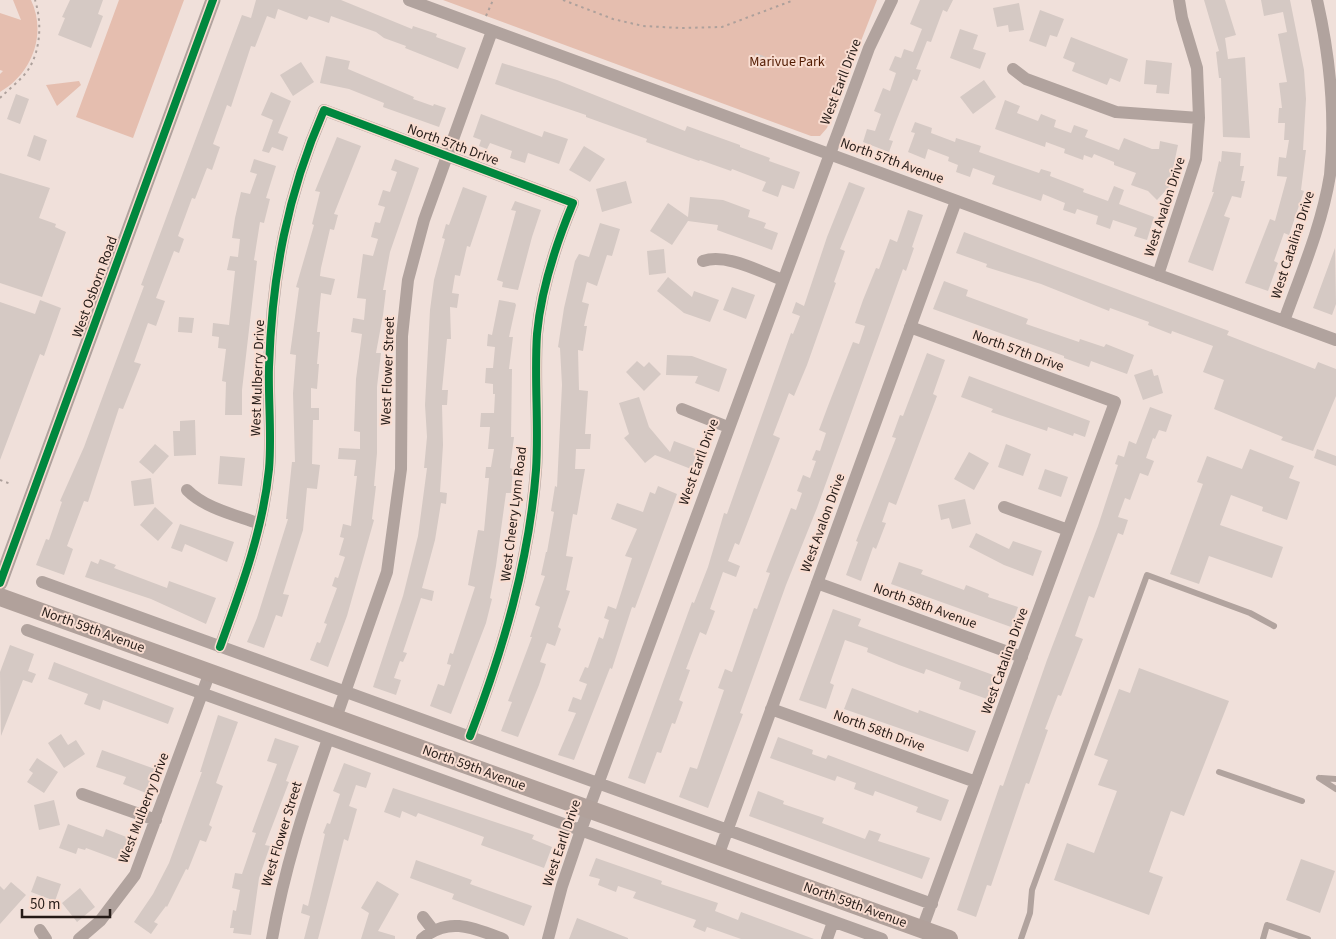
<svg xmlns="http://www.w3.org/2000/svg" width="1336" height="939" viewBox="0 0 1336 939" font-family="'Source Sans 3',sans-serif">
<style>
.green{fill:#e5beaf}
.building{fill:#d5c9c4}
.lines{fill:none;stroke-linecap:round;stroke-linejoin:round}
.path{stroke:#ada09b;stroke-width:2;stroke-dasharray:2.5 4;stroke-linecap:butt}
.service{stroke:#b1a39e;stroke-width:6}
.minor{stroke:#b1a39e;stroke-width:12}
.tertiary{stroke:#b1a39e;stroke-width:15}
.secondary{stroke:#b1a19b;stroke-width:18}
.cycleway-casing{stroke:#f9ddd1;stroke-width:11}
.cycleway{stroke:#00873e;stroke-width:8}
.labels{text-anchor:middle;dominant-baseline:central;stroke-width:4;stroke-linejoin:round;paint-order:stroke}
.park-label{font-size:14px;fill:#511a00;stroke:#f9ddd1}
.street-label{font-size:14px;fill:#251b17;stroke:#f9ddd1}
</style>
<rect width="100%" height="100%" fill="#f0e0da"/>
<path class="green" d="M13 0H31C47 34 32 74 0 92V74L3 71 0 70V13L21 20Z
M119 0H184L133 138 76 117Z
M443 0H877L827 128 820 136H811Z
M79 81 81 85 57 106 46 85Z"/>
<path class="building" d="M70 0H103L98 14 103 16 91 48 58 35 65 18 62 17Z
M256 0H341L412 29 413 26 437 34 436 37 466 48 458 69 405 48 406 46 384 38 376 32 331 16 329 23 309 16 307 20 278 9 275 19 267 16 255 47 251 46 231 107 227 105 213 144 220 147 212 170 207 168 195 199 192 198 178 236 184 239 179 253 174 251 156 298 165 301 156 326 148 323 134 362 141 364 123 409 119 408 88 502 84 501 67 546 73 549 64 575 36 565 46 539 49 540 62 502 60 501 84 447 107 385 144 286 141 285 242 15 251 18Z
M920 0H953L947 12 943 10 931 42 927 41 916 69 921 70 917 81 913 79 897 119 889 140 893 141 889 152 863 142 867 129 875 131 881 114 874 111 883 88 890 91 896 73 889 70 895 56 901 58 904 49 913 52 922 29 910 24Z
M1204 0H1225L1236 35 1225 38 1228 59 1245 57 1250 138 1223 137 1221 78H1219L1216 52 1219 51Z
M1261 0H1290L1304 70 1306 99 1303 150H1306L1301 190 1304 191 1289 235 1284 233 1274 261 1278 263 1268 291 1245 283 1270 219 1275 221 1287 177 1277 176 1279 157 1286 158 1289 140H1284L1285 123H1278L1279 108H1282L1279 83 1287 82 1278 34 1287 32 1283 12 1264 16Z
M1019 3 1024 30 1009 32 1008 25 997 27 993 8Z
M1040 10 1064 19 1057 37 1050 35 1046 47 1029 41Z
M960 29 978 35 973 49 986 53 980 69 950 58Z
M1071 37 1128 59 1120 82 1110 78 1107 85 1072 71 1075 63 1063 58Z
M756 53 768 58 763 70 751 65Z
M326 56 350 61 348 69 414 97 413 99 433 106 434 104 446 108 439 127 383 107 384 103 349 89 320 83Z
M1146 60 1172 63 1169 94 1156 93 1157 85 1144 84Z
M301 62 314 82 293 96 280 75Z
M502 63 557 80 685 131 687 126 740 145V147L770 158 769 161 800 172 794 189 782 185 778 197 762 191 766 182 732 169 731 171 700 160 699 161 646 142 647 139 586 117V115L495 84Z
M984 80 996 97 973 114 960 97Z
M271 92 291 101 278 133 288 137 283 151 272 147 269 153 262 151 273 120 261 115Z
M16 94 29 99 20 124 7 119Z
M1005 100 1020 106 1017 113 1038 121 1041 114 1056 120 1054 127 1071 133 1074 125 1088 130 1085 137 1119 150 1124 138 1152 149H1159L1160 141 1178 145 1169 187 1157 200 1148 191 1131 185 1136 173 1114 165V162L1094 154 1092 158 1084 155 1083 160 1064 153 1065 149 1046 142 1045 147 995 129Z
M481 114 542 137 544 131 568 139 559 164 528 153 525 163 510 158 512 151 490 143 487 149 479 146 481 140 473 137Z
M915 122 932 128 931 133 955 142 956 138 981 146 979 152 1039 173 1041 169 1051 172 1050 176 1084 189 1083 192 1108 201 1114 186 1124 190 1119 204 1154 217 1147 240 1134 236 1137 228 1113 220 1110 229 1096 224 1098 216 1077 209 1075 214 1063 210 1065 203 1043 194 1041 201 992 184 995 176 973 168 970 177 956 172 958 165 948 161 949 157 928 149 925 159 908 152 915 133 911 132Z
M34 135 47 140 40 161 27 156Z
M337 137 361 146 334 214 338 215 334 230 330 229 321 268 320 276 335 279 331 295 321 293 317 332H320L317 364H319L317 389 311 388V408H319V420H313L312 464 320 465 317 489 307 488 303 530 283 594 289 595 282 617 276 615 264 648 247 642 257 618 288 519H286L292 462H295L293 393 296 355 290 354 299 288 296 287 314 225 312 224 320 192 315 191Z
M584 146 605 159 590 182 569 170Z
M1222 151 1241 153 1240 166H1244L1241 181H1245L1241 198 1232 196 1224 216 1230 218 1213 271 1188 262 1214 192H1212L1219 161 1221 162Z
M254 159 276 166 266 198 270 199 264 223 260 222 254 260 257 261 242 390V415H225L226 382 222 381 226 349 218 348 219 337 212 336 213 323 229 325 235 271 227 270 230 256 238 257 240 239 232 238 235 218 241 192 250 194 257 174 250 172Z
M395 159 419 168 390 252 383 290H386L383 315 376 353H381L377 387V453L374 486H376L372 519 374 520 347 616 328 667 310 660 317 642 320 643 327 624 324 623 337 588 332 586 335 577 338 578 345 557 339 555 344 538 340 537 343 524 351 526 357 476H354L356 460 338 459 339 448 360 449V432L354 431 356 379 362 334 351 332 353 318 364 320 366 299 357 298 363 254 373 256 378 239 371 237 375 222 380 223 385 207 378 205 383 190 390 192 397 172 391 170Z
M0 173 50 188 39 218 56 224 55 227 66 232 42 297 0 283Z
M626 181 632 203 602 212 596 189Z
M849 182 865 188 840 249 845 251 834 282 836 283 807 365 794 396 789 393 773 435 780 438 739 545 735 543 728 561 740 566 736 577 723 572 710 609 715 611 706 635 700 632 686 669 690 670 679 700 683 702 675 724 672 723 661 753 657 752 645 784 628 778 692 602 694 603 708 567 724 513 727 514 740 477 791 333 793 334 800 316 792 313 796 302 804 306 827 237Z
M463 187 487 196 470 247 467 246 460 276 455 275 452 293 459 294 457 308 450 307 451 339H447L442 390H448L447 405H442L443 445 440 492 447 493 446 504 441 503 435 540 422 588 434 591 432 601 421 598 403 652 407 653 403 662 400 661 394 678 401 680 396 695 373 687 403 596 418 536 427 468H424L427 437 425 405 430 310 434 280 445 239 442 238 446 224 449 225Z
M690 197 723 200 750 210 748 217 766 223 764 228 778 233 772 250 717 230 718 225 688 221 672 245 650 231 668 203 688 217Z
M515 201 541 210 532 237 518 290 502 287 503 282 497 280 516 211 511 210Z
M908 210 923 215 912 247 914 248 906 271 903 269 817 508 786 585 740 713 743 714 708 808 679 797 690 767 697 769 724 690 718 688 725 669 732 672 754 608 757 609 770 573 766 572 791 508 796 510 802 493 797 491 803 475 810 478 816 461 812 460 816 450 820 451 826 433 819 430 828 406 853 342 859 344 865 326 855 323 863 300 876 268 879 269 890 239 897 242Z
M600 223 620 229 612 256 607 255 597 286 587 282 582 302 589 304 584 326H587L583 351 578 350 579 390 588 391 585 434H591L590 449H576L575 469H585L577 515 573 514 566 556 573 557 566 590 570 591 558 627 561 629 555 646 547 643 540 662 546 664 539 685 518 737 501 731 512 702 508 701 532 637H530L540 607 535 605 545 576 541 575 546 552H547L554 512 551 511 555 486 557 487 562 385 560 348 558 347 564 308 575 261 579 254 589 257Z
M964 232 1229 331 1227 335 1315 369 1318 362 1336 369V396L1313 451 1281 440 1283 437 1214 409 1224 380 1203 372 1213 346 1172 331 1171 334 1148 325 1149 322 1110 308 1109 311 1041 284 986 267 987 264 956 253Z
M1335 248 1336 304 1332 315 1313 308Z
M664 249 666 273 649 275 647 251Z
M668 277 692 297 694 291 719 300 710 322 684 313 657 291Z
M944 281 968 290 966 296 1028 319 1026 324 1079 342 1080 339 1104 347 1106 344 1134 355 1127 374 1091 361 1089 367 1064 358V356L933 309Z
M732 287 755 295 746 319 723 310Z
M40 300 61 308 44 356 40 354 0 460V302L35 314Z
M499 300 515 303 516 305 509 337H513L509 369H512L511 437H514L510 468 513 469 511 493H506L496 566 490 598 492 599 486 623 451 714 430 706 438 684 444 686 451 665 447 664 450 653 453 654 475 587 468 585 478 530 484 531 489 478H485L486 467H491L494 449H488L490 427H480L481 413H494L495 394H493V384L485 383 486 368H493L495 347 487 346 488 334 492 335Z
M179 317 194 318 192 333 178 332Z
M927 353 945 360 933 394 937 396 896 505 889 502 882 522 886 523 876 549 873 547 861 581 846 575 858 542 856 541 896 438 892 437 900 415 903 416Z
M667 355 692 356 727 369 719 392 695 383 698 376 666 375Z
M637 361 644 367 649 362 661 374 644 391 626 372Z
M1152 369 1154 376 1158 375 1163 393 1143 400 1134 375Z
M969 376 1090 421 1085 437 1074 433 1073 436 1048 427 1047 431 991 412 993 409 961 397Z
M639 397 649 427 670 452 674 441 698 450 691 469 655 455 645 463 624 438 629 434 619 403Z
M1150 407 1172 415 1166 432 1159 430 1155 439 1153 438 1146 458 1154 461 1148 476 1140 473 1130 500 1125 498 1118 517 1128 520 1123 535 1118 533 1094 598 1089 596 1075 636 1083 639 1061 696 1058 695 1045 729 1048 730 1029 784 1026 783 991 886 987 885 976 917 957 910 1000 785 1003 786 1047 660 1098 526 1118 465 1115 464 1118 455 1124 457 1129 441 1136 444Z
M195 420 196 455 174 456 173 431H180V421Z
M155 444 169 456 153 474 139 462Z
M1006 444 1031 454 1023 476 998 467Z
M1250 449 1294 466 1289 478 1300 482 1287 520 1262 511 1263 507 1231 495 1220 525 1283 547 1272 578 1209 556 1199 584 1170 574 1203 484 1197 482 1207 456 1242 469Z
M1317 449 1336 456V466L1314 458Z
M969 452 989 463 974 490 954 479Z
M220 456 245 458 242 486 218 484Z
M1045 469 1068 477 1061 497 1038 489Z
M151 478 154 504 134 506 131 481Z
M658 486 677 494 635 608 632 607 612 669 610 668 574 760 558 755 576 713 568 711 573 697 581 700 587 684 579 681 585 667 588 668 599 637 603 639 609 620 604 618 608 606 616 609 632 558 625 556 637 529 611 519 617 503 643 512 650 492 655 494Z
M965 499 971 524 952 529 949 518 941 520 938 505Z
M155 507 173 523 158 541 140 525Z
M180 524 234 542 227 562 185 544 182 552 171 548Z
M976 533 1009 549 1013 541 1042 551 1033 576 1004 565 969 547Z
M100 559 116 565 114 568 167 588 169 581 216 598 206 624 151 599 85 577 91 561 98 564Z
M899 562 923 570 921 574 964 590 966 585 989 594 988 597 1018 607 1011 627 891 584Z
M833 609 861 619 858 626 996 676 987 699 959 689 961 682 926 669 924 674 899 665 867 652 868 648 845 640 830 683 834 685 826 709 799 700Z
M10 645 34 654 28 671 36 674 32 683 23 680 1 736 0 672Z
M54 662 174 708 168 724 103 700 100 710 84 704 88 694 48 679Z
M1139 668 1229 701 1184 816 1171 811 1149 872 1163 877 1149 915 1054 880 1067 843 1094 853 1117 791 1098 785 1108 760 1094 755 1119 689 1130 693Z
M852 688 918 713 919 710 976 731 968 752 844 709Z
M218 715 238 722 216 783 223 786 209 825 212 827 206 842 200 840 188 870 186 869 167 907 166 906 154 922 158 924 151 934 134 922 153 894 169 863 202 772H200Z
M61 734 68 745 76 740 85 754 64 768 48 743Z
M778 737 813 750 812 754 826 759 828 755 949 800 941 821 916 812 918 807 875 791 873 796 854 789 856 783 837 776 835 781 770 758Z
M275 738 299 746 286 781 289 782 265 845 270 846 259 878 251 935 233 933 234 928H230L233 910 236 911 240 890 232 888 235 873 242 874 256 833 252 832 277 764 267 761Z
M102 750 155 769 146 793 123 784 126 777 96 767Z
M37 758 58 772 44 793 27 782 33 773 29 770Z
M344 763 371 773 366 788 356 785 349 806 357 809 348 841 344 839 318 939H304L310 916 301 913 303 904 308 906 325 834 323 833 327 823 330 824 340 794 333 791Z
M393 788 534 835 532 839 552 847 544 868 481 845 484 837 418 813 416 817 402 811 400 818 384 812Z
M758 791 784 801 783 804 824 818 822 823 865 839 869 830 881 834 878 841 930 858 922 879 749 816Z
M54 800 60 825 39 830 34 805Z
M68 824 103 837 106 829 129 838 121 861 86 848 85 850 78 848 76 854 59 848Z
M596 858 662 881 661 884 718 903 715 911 738 920 741 912 814 939H741L707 927 705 932 693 927 696 920 633 898 636 892 618 886 616 892 598 885 600 879 589 876Z
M1301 859 1335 871 1320 913 1286 900Z
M416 860 472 880 470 884 532 906 524 926 452 899 454 894 410 878Z
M37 876 61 884 55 901 31 892Z
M377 881 399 894 378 931 395 936V939H361L369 913 361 908Z
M11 882 26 895 0 924V886L4 890Z
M80 888 95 907 77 922 62 903Z
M577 918 628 938V939H569Z"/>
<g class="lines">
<path class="path" d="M563 0 613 19 643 26 681 28 722 27 794 0
M486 16 493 0
M0 98C9 89 21 80 28 70 41 50 42 22 35 0
M0 480 11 484"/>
<path class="service" d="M1219 772 1302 801
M1319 778 1336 789
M1321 778 1336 779
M1021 939 1030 913 1032 890 1147 575 1250 613 1274 626
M1263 939 1267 925 1308 939"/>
<path class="minor" d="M409 0 1336 340
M1013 69 1026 79 1116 112 1199 118
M703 261C727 253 760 272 783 280
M1158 275 1196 159 1199 118 1197 68 1182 18 1179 0
M1284 321C1301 274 1322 225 1330 175 1336 116 1330 57 1317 0
M910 327 1115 402 922 929
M682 409 728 427
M187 490C206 509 236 515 260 524
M1004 507 1068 530
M42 582 932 904
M817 583 1022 657
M27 630 882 939
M220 647C241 589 263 530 269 469 272 435 268 400 269 367 272 275 287 195 324 110L573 203C556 244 541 289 537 334 534 379 539 425 536 470 529 562 503 650 470 736
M771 709 976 782
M336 718 387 572 401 469 402 336 408 280 424 220 492 31
M82 794 156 820
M718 856 956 201
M423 917 433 930
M40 930 46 939
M79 939 100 921 135 875 210 672
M272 939C284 870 305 805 328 739
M422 939C448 916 474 928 503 939
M548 939 562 886 581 830 869 48 892 0
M827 939 833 922"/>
<path class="tertiary" d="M0 583 213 0"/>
<path class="secondary" d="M0 597 949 939"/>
<defs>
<path id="cycleway" d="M0 583 213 0
M220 647C241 589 263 530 269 469 272 435 268 400 269 367 272 275 287 195 324 110L573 203C556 244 541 289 537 334 534 379 539 425 536 470 529 562 503 650 470 736"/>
</defs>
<use href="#cycleway" class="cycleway-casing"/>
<use href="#cycleway" class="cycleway"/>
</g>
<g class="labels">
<g class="park-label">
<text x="787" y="62">Marivue Park</text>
</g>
<g class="street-label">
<text transform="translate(841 82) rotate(-69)">West Earll Drive</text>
<text transform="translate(453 145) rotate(20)">North 57th Drive</text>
<text transform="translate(892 161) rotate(20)">North 57th Avenue</text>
<text transform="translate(1165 207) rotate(-72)">West Avalon Drive</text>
<text transform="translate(1293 245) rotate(-72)">West Catalina Drive</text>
<text transform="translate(95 287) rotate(-70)">West Osborn Road</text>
<text transform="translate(1018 351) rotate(20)">North 57th Drive</text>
<text transform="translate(388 371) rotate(-88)">West Flower Street</text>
<text transform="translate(258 378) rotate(-88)">West Mulberry Drive</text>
<text transform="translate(699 462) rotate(-70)">West Earll Drive</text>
<text transform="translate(514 514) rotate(-83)">West Cheery Lynn Road</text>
<text transform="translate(823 523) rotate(-70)">West Avalon Drive</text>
<text transform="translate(925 606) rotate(20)">North 58th Avenue</text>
<text transform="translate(93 630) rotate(20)">North 59th Avenue</text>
<text transform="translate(1005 661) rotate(-70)">West Catalina Drive</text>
<text transform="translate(879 731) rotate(20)">North 58th Drive</text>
<text transform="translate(474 768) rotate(20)">North 59th Avenue</text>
<text transform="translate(144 808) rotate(-69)">West Mulberry Drive</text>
<text transform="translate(282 834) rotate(-73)">West Flower Street</text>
<text transform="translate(562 843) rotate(-71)">West Earll Drive</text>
<text transform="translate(855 905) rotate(20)">North 59th Avenue</text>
</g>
</g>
<path d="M22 909v8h88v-8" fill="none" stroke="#251b17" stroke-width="2.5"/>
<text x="30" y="909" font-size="15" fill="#251b17" stroke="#f9ddd1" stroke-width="4" paint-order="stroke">50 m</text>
</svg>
